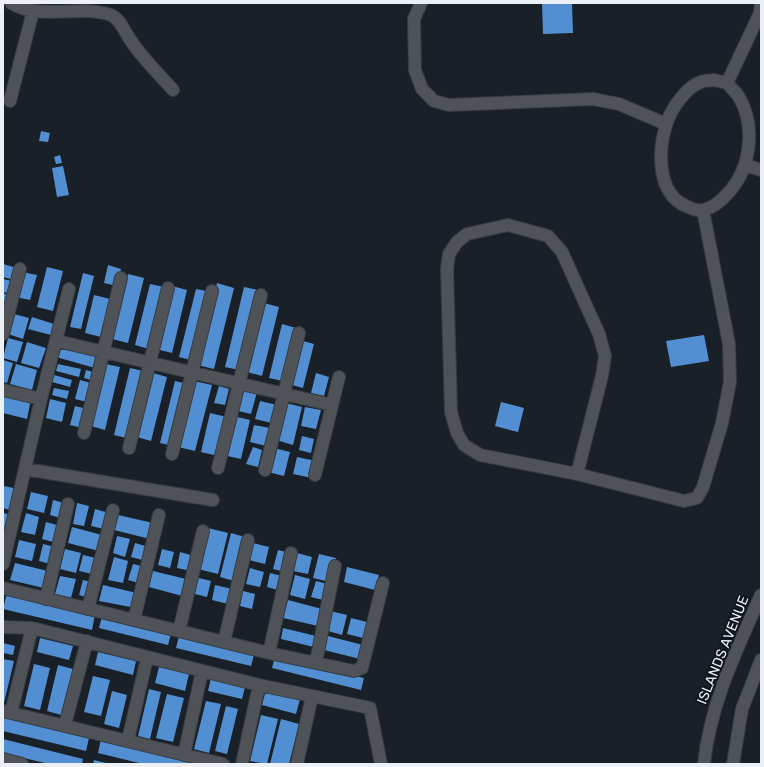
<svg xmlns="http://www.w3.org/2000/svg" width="764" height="767" viewBox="0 0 764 767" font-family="Rubik,sans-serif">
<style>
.building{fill:#528ed2}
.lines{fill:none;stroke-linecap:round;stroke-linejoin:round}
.minor-casing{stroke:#373d44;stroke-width:14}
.minor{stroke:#4f5357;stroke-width:12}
.labels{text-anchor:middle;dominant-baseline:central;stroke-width:4;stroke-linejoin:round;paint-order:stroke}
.street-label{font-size:14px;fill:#ecf1f6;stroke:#10161e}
</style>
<rect width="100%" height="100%" fill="#192027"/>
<path class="building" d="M542 3H572L573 33 543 34Z
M41 131 50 133 48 142 39 141Z
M60 155 62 163 56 164 54 157Z
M63 166 69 195 57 197 52 168Z
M3 264 17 268 14 280 3 277Z
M108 265 121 269 117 286 104 283Z
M47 267 63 271 53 311 37 307Z
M22 272 37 275 30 300 15 297Z
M83 273 94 276 81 329 70 327Z
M128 274 144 278 128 343 112 339Z
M3 279 16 282 12 294 3 292Z
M217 283 234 288 214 369 197 365Z
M150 284 164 287 149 349 135 345Z
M172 286 187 290 172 353 156 349Z
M244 287 258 290 239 370 225 367Z
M196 289 211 292 194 361 179 357Z
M3 293 8 295 6 303 3 302Z
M94 295 114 300 105 338 85 333Z
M264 303 279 307 262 376 247 372Z
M14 314 29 318 23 339 8 334Z
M32 317 54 324 51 335 28 329Z
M282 324 296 328 283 381 269 378Z
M704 335 709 361 671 367 666 341Z
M8 338 23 342 17 362 3 358Z
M303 341 314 344 303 388 292 385Z
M27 342 46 348 39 368 21 363Z
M59 347 98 357 95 368 56 357Z
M3 360 13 363 7 383 3 382Z
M16 364 37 370 32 390 10 384Z
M58 364 81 369 79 377 56 371Z
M106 364 120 367 105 430 91 426Z
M130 368 147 372 130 439 114 435Z
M86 370 96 373 94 381 84 378Z
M153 373 167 377 151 441 137 437Z
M316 373 329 377 324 396 311 393Z
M54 375 72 380 70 387 52 382Z
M80 380 91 383 87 402 75 399Z
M175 381 188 384 173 446 160 443Z
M194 381 212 385 195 451 178 447Z
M219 386 229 389 225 405 214 403Z
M54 388 69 391 67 399 52 395Z
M240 388 257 392 251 414 234 410Z
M3 392 31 399 27 419 3 413Z
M50 399 66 403 62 422 46 418Z
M260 401 277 405 272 423 255 419Z
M501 402 524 408 518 432 495 426Z
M286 403 302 407 293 445 276 440Z
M75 406 87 409 82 428 70 425Z
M305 407 321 410 316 429 301 426Z
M210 413 227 417 218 456 201 452Z
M233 416 250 420 241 459 223 455Z
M254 425 270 428 266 446 250 442Z
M302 436 314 439 311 453 299 450Z
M253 447 262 450 258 467 246 464Z
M274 448 290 452 284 476 268 472Z
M297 457 316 461 312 478 293 474Z
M3 486 14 488 10 510 3 508Z
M31 492 48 496 44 513 27 509Z
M53 500 64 503 60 518 50 515Z
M77 503 89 506 84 526 73 524Z
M95 509 109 513 104 529 91 526Z
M3 513 8 514 4 531H3Z
M26 513 39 517 35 535 21 532Z
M118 515 153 523 150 539 114 530Z
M46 522 61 526 57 543 42 539Z
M72 527 102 535 99 551 68 543Z
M208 528 228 533 218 574 198 569Z
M231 533 245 537 234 581 220 577Z
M117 536 130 539 125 557 113 553Z
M19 540 36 544 32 561 15 557Z
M135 543 149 547 146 561 131 557Z
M253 543 269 547 265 564 249 560Z
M43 544 55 547 50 564 39 561Z
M65 549 81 553 76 573 60 569Z
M162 549 174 552 170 568 158 565Z
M278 550 286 552 281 571 273 569Z
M180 552 194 556 191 571 177 568Z
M297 553 312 557 308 574 293 571Z
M319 554 336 558 330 582 313 578Z
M83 555 96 558 92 574 79 571Z
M114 557 128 561 123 583 108 580Z
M15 563 52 572 48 589 10 580Z
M133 564 146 567 142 584 128 580Z
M347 567 379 575 375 590 344 582Z
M250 568 264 572 260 587 246 584Z
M153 571 190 580 186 597 149 587Z
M270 573 286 577 282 591 267 587Z
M295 575 310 579 305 599 290 595Z
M60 576 76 579 71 598 55 594Z
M195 577 211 581 207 597 191 593Z
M83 580 96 583 92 599 79 595Z
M316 581 331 585 327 601 311 597Z
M103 585 145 595 141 609 99 601Z
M215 585 232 589 228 604 212 600Z
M243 591 255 594 252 609 240 606Z
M7 593 95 614 92 630 3 609Z
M288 600 322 609 318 626 283 618Z
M330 611 347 615 342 635 325 630Z
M103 613 172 630 168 645 99 628Z
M351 618 367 622 363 638 347 634Z
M283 628 316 636 314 647 281 639Z
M180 632 255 651 251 666 176 648Z
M324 635 363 645 360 659 320 649Z
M40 638 73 646 69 660 37 652Z
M3 643 15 646 13 655 3 653Z
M98 652 136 661 133 675 95 665Z
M275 656 364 678 361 690 272 668Z
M3 659 14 661 4 703H3Z
M34 664 50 668 40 710 24 706Z
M58 665 73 669 61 715 47 711Z
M159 667 189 674 185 691 155 683Z
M93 676 110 680 101 716 84 712Z
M211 678 245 687 242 699 208 691Z
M149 689 161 692 150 739 138 736Z
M266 690 300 699 296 714 262 705Z
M112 691 127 695 119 728 104 724Z
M167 694 184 698 173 742 156 738Z
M206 701 221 704 209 753 194 749Z
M226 706 238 709 227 754 215 751Z
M261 715 278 719 267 764 250 761Z
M3 717 89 738 86 751 3 731Z
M281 719 299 724 289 764H270Z
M3 739 83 759 82 764H49L3 753Z
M101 739 200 764H143L98 753Z
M94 760 106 763V764H93Z"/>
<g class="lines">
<defs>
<path id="minor" d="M11 3C41 21 79 4 111 15 120 19 123 29 128 36 138 54 159 74 173 90
M421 3 414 19 415 70 422 89 434 101 449 105 593 99 619 104 666 124
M714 80 727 83C731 88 736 92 739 97 756 126 751 169 728 193 722 200 713 208 703 210 698 211 690 208 686 206 656 193 658 149 667 122 672 108 686 87 701 82 705 80 710 81 714 80Z
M727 83 760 13 761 3
M10 101 33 11
M745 165 761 170
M3 334 20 269
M57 341 332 405
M3 390 41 399
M84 433 121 278
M129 448 168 288
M172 454 212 291
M218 468 261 295
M25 469 213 500
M265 470 299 333
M577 474 602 376 605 356 599 334 562 252 548 236 508 225 467 234 457 242 449 254 447 269 451 412 457 433 464 445 480 455 577 474 684 501 697 498 703 487 722 423 730 382 729 344 703 210
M315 475 339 377
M3 564 41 399 69 289
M3 588 269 653 354 671 362 668 383 583
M46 599 68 504
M88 609 113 510
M134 620 159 515
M3 627 32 628 259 685 370 708 381 764
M179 631 203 531
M224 642 248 540
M269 653 291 553
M316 662 335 566
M3 711 223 764
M11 713 32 628
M65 725 87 641
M128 740 147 658
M184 755 202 671
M3 759 22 764
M242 764 259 685
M297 764 312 696
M704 764C710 704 737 649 761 595
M733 764 742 709 761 660"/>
</defs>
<use href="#minor" class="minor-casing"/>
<use href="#minor" class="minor"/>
</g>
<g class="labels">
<g class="street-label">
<text transform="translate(723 650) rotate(-68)">ISLANDS AVENUE</text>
</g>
</g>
<rect width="764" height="767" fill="none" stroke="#ecf1f6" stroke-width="8"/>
</svg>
